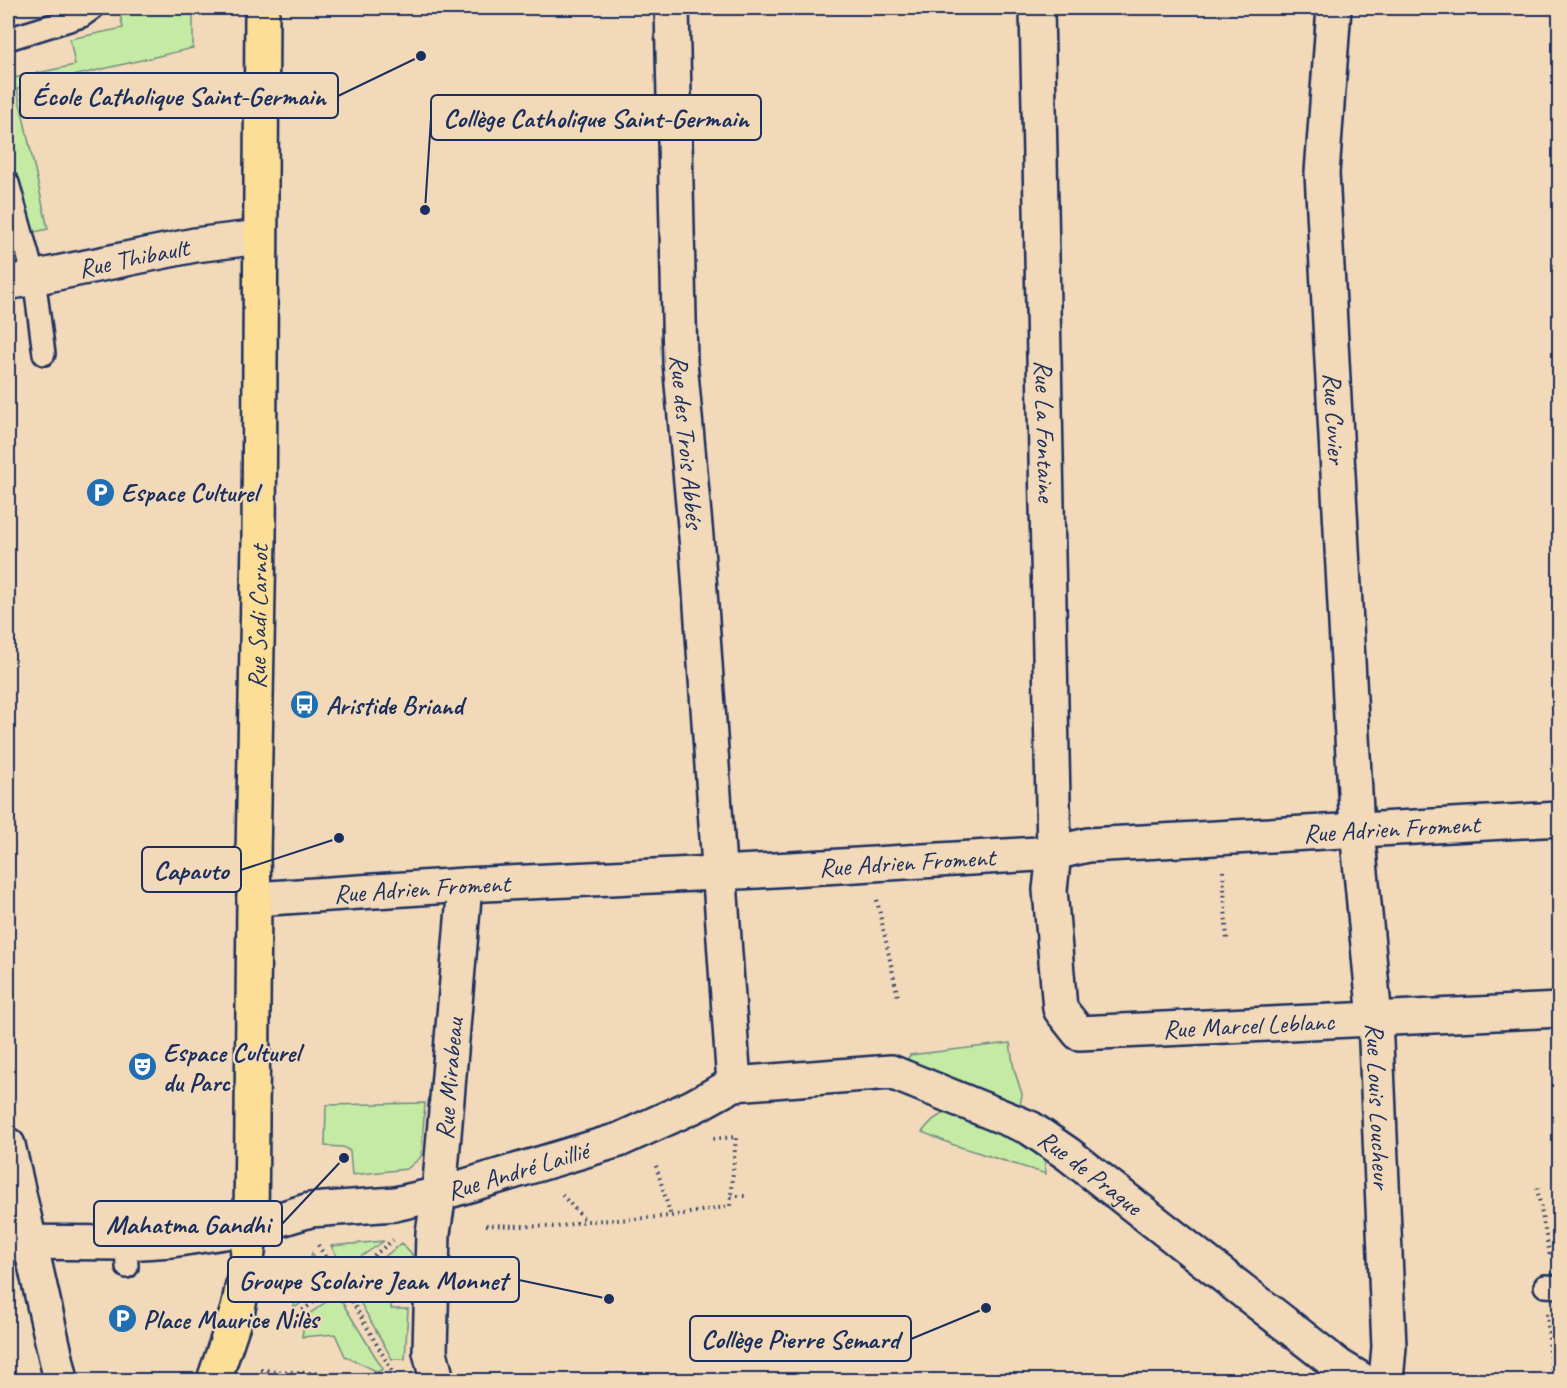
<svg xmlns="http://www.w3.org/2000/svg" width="1567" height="1388" viewBox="0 0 1567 1388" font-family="Caveat,sans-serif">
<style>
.green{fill:#c5eaa4;stroke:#708c81;stroke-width:1.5}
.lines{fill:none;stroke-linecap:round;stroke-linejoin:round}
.service-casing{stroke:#1b2f5e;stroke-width:26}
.minor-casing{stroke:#1b2f5e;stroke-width:38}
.tertiary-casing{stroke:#1b2f5e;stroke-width:38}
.primary-casing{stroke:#1b2f5e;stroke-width:38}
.path{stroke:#1b2f5e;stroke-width:4;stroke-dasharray:1.5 4.5;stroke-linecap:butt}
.service{stroke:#f1d9b9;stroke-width:21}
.minor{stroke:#f1d9b9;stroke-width:33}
.tertiary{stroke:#f1d9b9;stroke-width:33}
.primary{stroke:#fdde96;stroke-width:33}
.labels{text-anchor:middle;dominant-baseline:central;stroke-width:4.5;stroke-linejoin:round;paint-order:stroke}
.street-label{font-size:26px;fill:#1b2f5e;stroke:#f1d9b9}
.poi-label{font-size:26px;font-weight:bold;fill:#1b2f5e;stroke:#f1d9b9;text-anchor:start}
.leader{fill:none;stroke:#1b2f5e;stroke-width:2}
.callout-dot{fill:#1b2f5e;stroke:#f1d9b9;stroke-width:2}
.callout{fill:#f1d9b9;stroke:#1b2f5e;stroke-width:2}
.callout-label{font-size:27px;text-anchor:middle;font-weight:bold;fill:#1b2f5e}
</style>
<rect width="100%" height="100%" fill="#f1d9b9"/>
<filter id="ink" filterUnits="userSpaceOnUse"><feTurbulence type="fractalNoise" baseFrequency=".0167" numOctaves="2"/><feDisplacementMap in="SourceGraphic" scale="12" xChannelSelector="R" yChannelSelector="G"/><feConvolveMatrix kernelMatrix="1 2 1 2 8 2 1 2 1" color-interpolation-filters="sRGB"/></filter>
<g filter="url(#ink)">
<path class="green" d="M119 8H193V48L17 89 48 229 35 232 30 231 24 213 8 143V52L14 78 75 65 70 39 123 28Z
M1010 1043 1014 1069 1022 1094 1021 1101 1015 1112 905 1064 910 1055Z
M425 1103 421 1157 407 1169 352 1175 350 1151 343 1147 325 1146 326 1105Z
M952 1112 1043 1150 1046 1174 954 1145 922 1132C931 1121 937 1114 952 1112Z
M384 1241 344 1268 331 1246Z
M402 1243 412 1254 411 1266 394 1264 393 1277 410 1278V1287L394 1286 391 1309H408L405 1359H392L350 1284Z
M312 1253 329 1282 293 1309Z
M337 1294 383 1369 378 1372 345 1356 335 1334 302 1337 305 1317Z"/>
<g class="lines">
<defs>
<path id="service" d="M8 39 82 16 93 8
M8 183 34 277 44 354
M126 1243 127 1267
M1545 1286 1560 1287"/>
<g id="minor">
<path id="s1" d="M672 8 680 362 697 548 734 1084"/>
<path id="s2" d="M1037 8 1054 853 1050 890 1060 1009 1079 1033 1560 1010"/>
<path id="s3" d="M1334 8 1322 173 1357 830 1375 1019 1389 1347 1386 1380"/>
<path id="s4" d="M8 283 195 245 260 237"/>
<path d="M8 1145C26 1223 43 1302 61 1380"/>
<path id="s5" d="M8 1242 126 1243 172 1240 251 1228 310 1210 395 1204 439 1194 619 1140 694 1106 734 1084 891 1072 1030 1128 1068 1154 1339 1366 1362 1380"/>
<path id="s6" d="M437 1380 430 1352 433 1233 439 1194 465 885"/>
</g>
<g id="tertiary">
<path id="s7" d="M254 899 465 885 758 871 1054 853 1088 845 1560 819"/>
</g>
<g id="primary">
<path id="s8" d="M214 1380 238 1309 246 1268 251 1228 254 899 253 857 259 539 262 8"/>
</g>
</defs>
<use href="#service" class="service-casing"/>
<use href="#minor" class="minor-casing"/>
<use href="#tertiary" class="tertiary-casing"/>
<use href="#primary" class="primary-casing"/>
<path class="path" d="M1223 871 1227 941
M877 900 898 997
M656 1166 671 1216
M1537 1188 1550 1257
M562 1195 586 1221
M731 1196H749
M486 1225 557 1227 586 1221 619 1220 671 1216 730 1206 736 1137 710 1139
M318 1245 341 1282 396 1378H402
M1547 1314 1552 1376
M276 1321H288L341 1282 393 1240
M261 1370 395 1378"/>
<use href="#service" class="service"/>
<use href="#minor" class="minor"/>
<use href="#tertiary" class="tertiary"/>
<use href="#primary" class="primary"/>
</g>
</g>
<defs>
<symbol id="parking-disc" viewBox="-11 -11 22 22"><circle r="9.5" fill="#1f6fb2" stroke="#f1d9b9"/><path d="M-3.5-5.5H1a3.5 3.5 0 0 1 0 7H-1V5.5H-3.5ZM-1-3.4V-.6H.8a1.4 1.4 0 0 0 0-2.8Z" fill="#fff"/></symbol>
<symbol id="bus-disc" viewBox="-11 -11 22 22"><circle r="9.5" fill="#1f6fb2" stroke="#f1d9b9"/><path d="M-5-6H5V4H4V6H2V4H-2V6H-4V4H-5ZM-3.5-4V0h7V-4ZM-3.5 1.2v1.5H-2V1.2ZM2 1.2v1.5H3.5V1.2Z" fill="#fff"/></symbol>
<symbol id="theatre-disc" viewBox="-11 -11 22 22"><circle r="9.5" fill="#1f6fb2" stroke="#f1d9b9"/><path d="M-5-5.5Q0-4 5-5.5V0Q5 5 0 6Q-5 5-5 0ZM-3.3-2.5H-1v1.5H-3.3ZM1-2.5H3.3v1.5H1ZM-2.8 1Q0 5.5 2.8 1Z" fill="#fff"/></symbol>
</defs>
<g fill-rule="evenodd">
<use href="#parking-disc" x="84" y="476" width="33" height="33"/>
<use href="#bus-disc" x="288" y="688" width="33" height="33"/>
<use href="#theatre-disc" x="126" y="1050" width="33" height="33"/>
<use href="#parking-disc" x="106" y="1302" width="33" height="33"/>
</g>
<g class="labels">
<g class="street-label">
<text stroke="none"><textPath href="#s4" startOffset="128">Rue Thibault</textPath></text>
<text stroke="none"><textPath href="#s3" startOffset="411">Rue Cuvier</textPath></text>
<text stroke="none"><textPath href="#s2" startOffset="423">Rue La Fontaine</textPath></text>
<text stroke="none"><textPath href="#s1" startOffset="434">Rue des Trois Abbés</textPath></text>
<text stroke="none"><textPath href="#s8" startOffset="768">Rue Sadi Carnot</textPath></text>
<text stroke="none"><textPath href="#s7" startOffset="1140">Rue Adrien Froment</textPath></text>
<text stroke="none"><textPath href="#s7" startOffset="654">Rue Adrien Froment</textPath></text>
<text stroke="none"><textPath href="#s7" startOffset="168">Rue Adrien Froment</textPath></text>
<text stroke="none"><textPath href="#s2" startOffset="1202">Rue Marcel Leblanc</textPath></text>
<text stroke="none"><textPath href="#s6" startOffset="303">Rue Mirabeau</textPath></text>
<text stroke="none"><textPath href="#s3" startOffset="1100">Rue Louis Loucheur</textPath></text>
<text stroke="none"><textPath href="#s5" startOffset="518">Rue André Laillié</textPath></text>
<text stroke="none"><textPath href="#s5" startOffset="1134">Rue de Prague</textPath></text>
</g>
<g class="poi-label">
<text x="121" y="492">Espace Culturel</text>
<text x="326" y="705">Aristide Briand</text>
<text x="163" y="1052">Espace Culturel<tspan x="163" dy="30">du Parc</tspan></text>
<text x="143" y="1319">Place Maurice Nilès</text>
</g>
</g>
<path class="leader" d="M421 56L338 96M425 210L431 118M339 838L241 870M344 1158L282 1224M609 1299L519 1280M986 1308L911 1339"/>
<g class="callout-dot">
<circle cx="421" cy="56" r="6"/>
<circle cx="425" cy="210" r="6"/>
<circle cx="339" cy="838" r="6"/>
<circle cx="344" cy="1158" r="6"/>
<circle cx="609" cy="1299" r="6"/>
<circle cx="986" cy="1308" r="6"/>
</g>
<g class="callout">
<rect x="20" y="73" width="318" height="45" rx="6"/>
<rect x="431" y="95" width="330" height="45" rx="6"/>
<rect x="142" y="847" width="99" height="45" rx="6"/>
<rect x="94" y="1201" width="188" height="45" rx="6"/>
<rect x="228" y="1257" width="291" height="45" rx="6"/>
<rect x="690" y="1316" width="221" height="45" rx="6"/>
</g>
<g class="callout-label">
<text x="179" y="105">École Catholique Saint-Germain</text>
<text x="596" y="127">Collège Catholique Saint-Germain</text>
<text x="191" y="879">Capauto</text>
<text x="188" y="1233">Mahatma Gandhi</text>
<text x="373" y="1289">Groupe Scolaire Jean Monnet</text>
<text x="800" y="1348">Collège Pierre Semard</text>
</g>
<rect width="1567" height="1388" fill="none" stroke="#f1d9b9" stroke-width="30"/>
<rect x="15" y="15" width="1537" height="1358" fill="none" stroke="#1b2f5e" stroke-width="2" filter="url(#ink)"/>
</svg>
